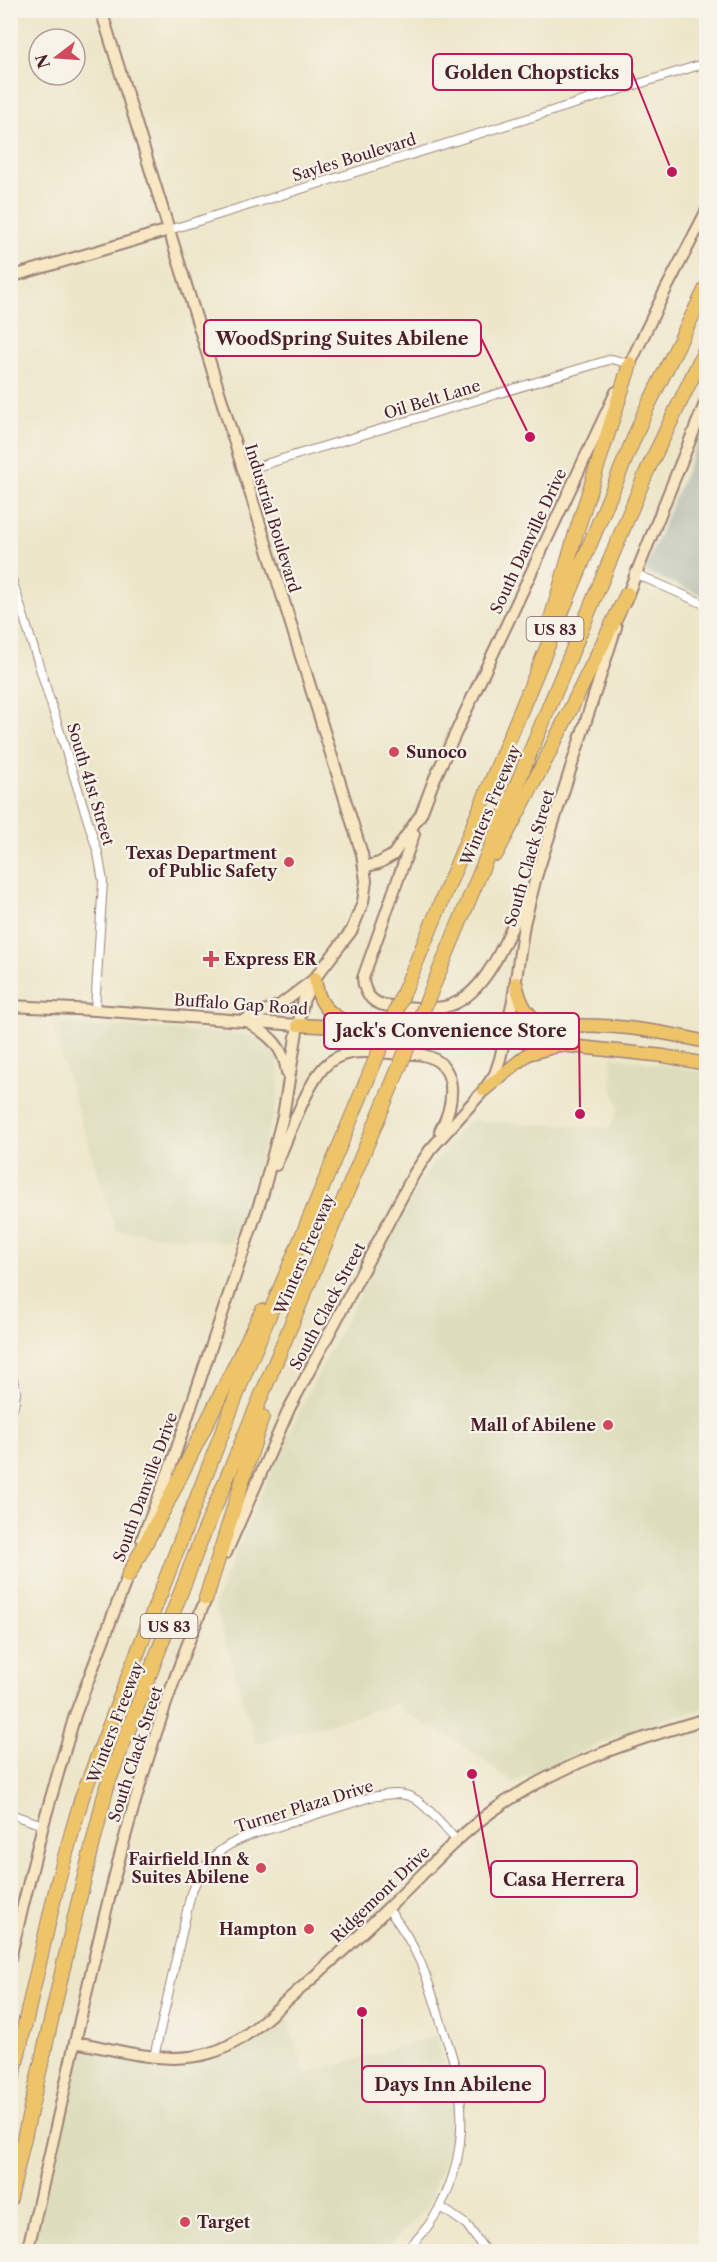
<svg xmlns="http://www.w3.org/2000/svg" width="717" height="2262" viewBox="0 0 717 2262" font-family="'Libre Caslon Text',serif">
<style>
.built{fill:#ddddbc}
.industrial{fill:#c2c6b9}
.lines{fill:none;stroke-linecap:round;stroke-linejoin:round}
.street-casing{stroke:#9c827a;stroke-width:10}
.secondary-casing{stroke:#9c827a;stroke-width:14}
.primary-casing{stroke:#9c827a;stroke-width:15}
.highway-casing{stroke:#9c827a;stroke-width:16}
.street{stroke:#fff;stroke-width:8}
.secondary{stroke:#f8e7c3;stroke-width:10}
.primary{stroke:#eec469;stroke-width:12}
.highway{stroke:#eec469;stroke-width:14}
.highway-bridge-casing{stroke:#9c827a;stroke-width:16;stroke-linecap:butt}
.highway-bridge{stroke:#eec469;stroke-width:14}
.poi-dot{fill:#d1495b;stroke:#f7f3e8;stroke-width:2}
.labels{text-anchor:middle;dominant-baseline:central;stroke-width:4.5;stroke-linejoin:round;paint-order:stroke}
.shield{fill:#f7f3e8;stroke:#7e5f64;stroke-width:1.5}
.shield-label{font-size:15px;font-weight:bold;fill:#4a1f2b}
.street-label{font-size:16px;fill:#4a1f2b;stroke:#f7f3e8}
.poi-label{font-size:16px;font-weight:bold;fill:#4a1f2b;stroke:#f7f3e8;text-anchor:end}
.leader{fill:none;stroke:#c2185b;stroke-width:2}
.callout-dot{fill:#c2185b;stroke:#f7f3e8;stroke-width:2}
.callout{fill:#f7f3e8;stroke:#c2185b;stroke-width:2}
.callout-label{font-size:18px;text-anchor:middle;font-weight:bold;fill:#4a1f2b}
</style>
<rect width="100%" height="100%" fill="#f7f3e8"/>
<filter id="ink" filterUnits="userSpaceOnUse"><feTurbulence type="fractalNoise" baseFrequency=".0167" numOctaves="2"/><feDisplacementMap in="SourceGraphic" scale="12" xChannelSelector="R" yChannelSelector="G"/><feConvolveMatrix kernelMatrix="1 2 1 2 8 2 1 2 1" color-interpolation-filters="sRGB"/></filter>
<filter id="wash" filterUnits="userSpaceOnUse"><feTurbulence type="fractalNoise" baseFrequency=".008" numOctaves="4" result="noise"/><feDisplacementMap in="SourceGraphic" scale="24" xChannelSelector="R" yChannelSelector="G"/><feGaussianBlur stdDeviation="1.35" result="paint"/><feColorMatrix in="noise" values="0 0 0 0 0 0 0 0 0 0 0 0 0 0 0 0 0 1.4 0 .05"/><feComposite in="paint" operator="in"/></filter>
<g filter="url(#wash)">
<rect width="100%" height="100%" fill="#ede6c9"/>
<path class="built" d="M53 1023 245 1035 262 1040 273 1049 279 1064 277 1101 249 1194 231 1243 116 1231 58 1047Z
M611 1056 706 1073V1707L634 1729 513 1782 459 1743 405 1713 398 1704 256 1744 214 1604 270 1473 325 1360 417 1187 439 1154 469 1120 610 1128 619 1107 612 1088Z
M285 2012 306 2074 437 2035 458 2119 427 2208 383 2251 30 2252 78 2046 165 2064 221 2055Z"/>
<path class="industrial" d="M706 423V597L644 571Z"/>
</g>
<g filter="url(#ink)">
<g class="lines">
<defs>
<path id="street" d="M169 230 706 63
M243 471 612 359 630 364
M10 573 98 853 103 881 95 1010
M634 573 706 605
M10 1368 16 1392 14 1406 10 1409
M10 1814 43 1825
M388 1909C417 1945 427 1976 440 2019 446 2039 455 2060 458 2081 469 2143 453 2209 404 2252
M154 2057 191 1893C204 1861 218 1847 251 1835L371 1797C383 1795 397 1792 409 1796 423 1800 446 1829 457 1841
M441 2207 467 2225 486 2252"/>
<path id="secondary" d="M101 10 362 854 366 881 363 902 352 930 315 978 304 999 298 1025 283 1116 263 1193 173 1460 142 1539
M10 277 169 230
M627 370 663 295 706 212
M625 601 706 401
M414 834 363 978C364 996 375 1006 393 1006 409 1007 428 1010 444 1007 488 998 509 930 527 895
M364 867 379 863 393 855 421 814 434 780 465 713 616 392
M10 1006 95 1010 298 1025
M244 1020 280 1005 313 980
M250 1023C270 1036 283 1046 287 1072
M276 1165C287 1140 307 1084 325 1066 343 1048 367 1052 390 1053 401 1054 412 1053 423 1055 461 1063 454 1106 440 1131
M226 1553 289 1409 414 1174 430 1150 484 1090 495 1074 500 1059 513 1000 524 924 536 877 616 627
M10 1958 43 1825 75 1715 130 1570
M75 2042C119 2050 165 2066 210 2053 242 2044 266 2018 291 1997 324 1968 357 1939 388 1908 422 1876 453 1840 491 1812 554 1766 633 1740 706 1719
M27 2252C81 2030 118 1802 209 1592"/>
<path id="primary" d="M315 978C318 1005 328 1013 351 1025
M516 983C520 1003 527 1017 546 1026
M298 1025 505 1035 523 1041 664 1056 706 1064
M506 1034C572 1018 641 1026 706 1042
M484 1090 528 1054 553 1047"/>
<path id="highway" d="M551 619 576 533 630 364
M496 854 546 759 627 594
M411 975 644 414 706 288
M434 984 647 471 706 348
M128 1576 165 1507 262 1311
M206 1598 262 1417
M10 2089 58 1881 82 1797 245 1373 370 1073
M10 2199 75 1916 107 1786 200 1542 396 1075"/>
</defs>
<use href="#street" class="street-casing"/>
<use href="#secondary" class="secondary-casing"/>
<use href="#primary" class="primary-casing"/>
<use href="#highway" class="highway-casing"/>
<use href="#street" class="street"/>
<use href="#secondary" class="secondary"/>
<use href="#primary" class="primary"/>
<use href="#highway" class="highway"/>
<defs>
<path id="highway-bridge" d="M370 1073 411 975
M396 1075 434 984"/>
</defs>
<use href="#highway-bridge" class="highway-bridge-casing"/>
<use href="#highway-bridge" class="highway-bridge"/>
</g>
</g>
<g class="poi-dot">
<circle cx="394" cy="752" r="6"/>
<circle cx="289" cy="862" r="6"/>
<path d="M208 950h6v6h6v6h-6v6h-6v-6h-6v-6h6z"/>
<circle cx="608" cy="1425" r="6"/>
<circle cx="261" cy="1868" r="6"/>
<circle cx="309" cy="1929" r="6"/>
<circle cx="185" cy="2222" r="6"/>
</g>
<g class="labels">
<g class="shield">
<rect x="526.5" y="617" width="57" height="24" rx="4.5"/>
<rect x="140.5" y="1614" width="57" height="24" rx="4.5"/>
</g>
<g class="shield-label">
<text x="555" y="629">US 83</text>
<text x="169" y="1626">US 83</text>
</g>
<g class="street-label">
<text transform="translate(354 157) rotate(-17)">Sayles Boulevard</text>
<text transform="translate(432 399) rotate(-17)">Oil Belt Lane</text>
<text transform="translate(273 518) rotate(73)">Industrial Boulevard</text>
<text transform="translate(528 541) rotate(-65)">South Danville Drive</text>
<text transform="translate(91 784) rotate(73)">South 41st Street</text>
<text transform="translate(490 805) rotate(-67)">Winters Freeway</text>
<text transform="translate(529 858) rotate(-74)">South Clack Street</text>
<text transform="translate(241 1004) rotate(4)">Buffalo Gap Road</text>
<text transform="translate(304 1254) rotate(-67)">Winters Freeway</text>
<text transform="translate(327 1306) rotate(-62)">South Clack Street</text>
<text transform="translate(145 1487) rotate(-70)">South Danville Drive</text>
<text transform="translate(115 1722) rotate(-69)">Winters Freeway</text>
<text transform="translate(135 1754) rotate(-72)">South Clack Street</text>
<text transform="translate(304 1806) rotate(-17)">Turner Plaza Drive</text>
<text transform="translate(380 1894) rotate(-44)">Ridgemont Drive</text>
</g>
<g class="poi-label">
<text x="406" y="752" text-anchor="start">Sunoco</text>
<text x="277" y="853">Texas Department<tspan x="277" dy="18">of Public Safety</tspan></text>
<text x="224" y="959" text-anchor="start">Express ER</text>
<text x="596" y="1425">Mall of Abilene</text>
<text x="249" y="1859">Fairfield Inn &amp;<tspan x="249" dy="18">Suites Abilene</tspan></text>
<text x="297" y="1929">Hampton</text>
<text x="197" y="2222" text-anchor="start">Target</text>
</g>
</g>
<path class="leader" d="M672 172L632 72M530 437L481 338M580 1114L579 1031M472 1774L491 1879M362 2012L362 2084"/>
<g class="callout-dot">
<circle cx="672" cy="172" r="6"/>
<circle cx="530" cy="437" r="6"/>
<circle cx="580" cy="1114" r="6"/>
<circle cx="472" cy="1774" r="6"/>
<circle cx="362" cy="2012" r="6"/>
</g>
<g class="callout">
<rect x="433" y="54" width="199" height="36" rx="6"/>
<rect x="204" y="320" width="277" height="36" rx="6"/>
<rect x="324" y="1013" width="255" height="36" rx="6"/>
<rect x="491" y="1861" width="146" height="36" rx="6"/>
<rect x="362" y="2066" width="183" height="36" rx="6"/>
</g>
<g class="callout-label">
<text x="532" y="79">Golden Chopsticks</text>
<text x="342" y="345">WoodSpring Suites Abilene</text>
<text x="451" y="1037">Jack's Convenience Store</text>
<text x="564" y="1886">Casa Herrera</text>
<text x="453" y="2091">Days Inn Abilene</text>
</g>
<rect width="717" height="2262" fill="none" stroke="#f7f3e8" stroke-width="36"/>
<g transform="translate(57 57) rotate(253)"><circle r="28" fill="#f7f3e8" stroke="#b29e9c" stroke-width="1.5"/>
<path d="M0-4.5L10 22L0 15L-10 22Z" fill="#d1495b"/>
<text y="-9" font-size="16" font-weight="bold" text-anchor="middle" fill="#4a1f2b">N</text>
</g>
</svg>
